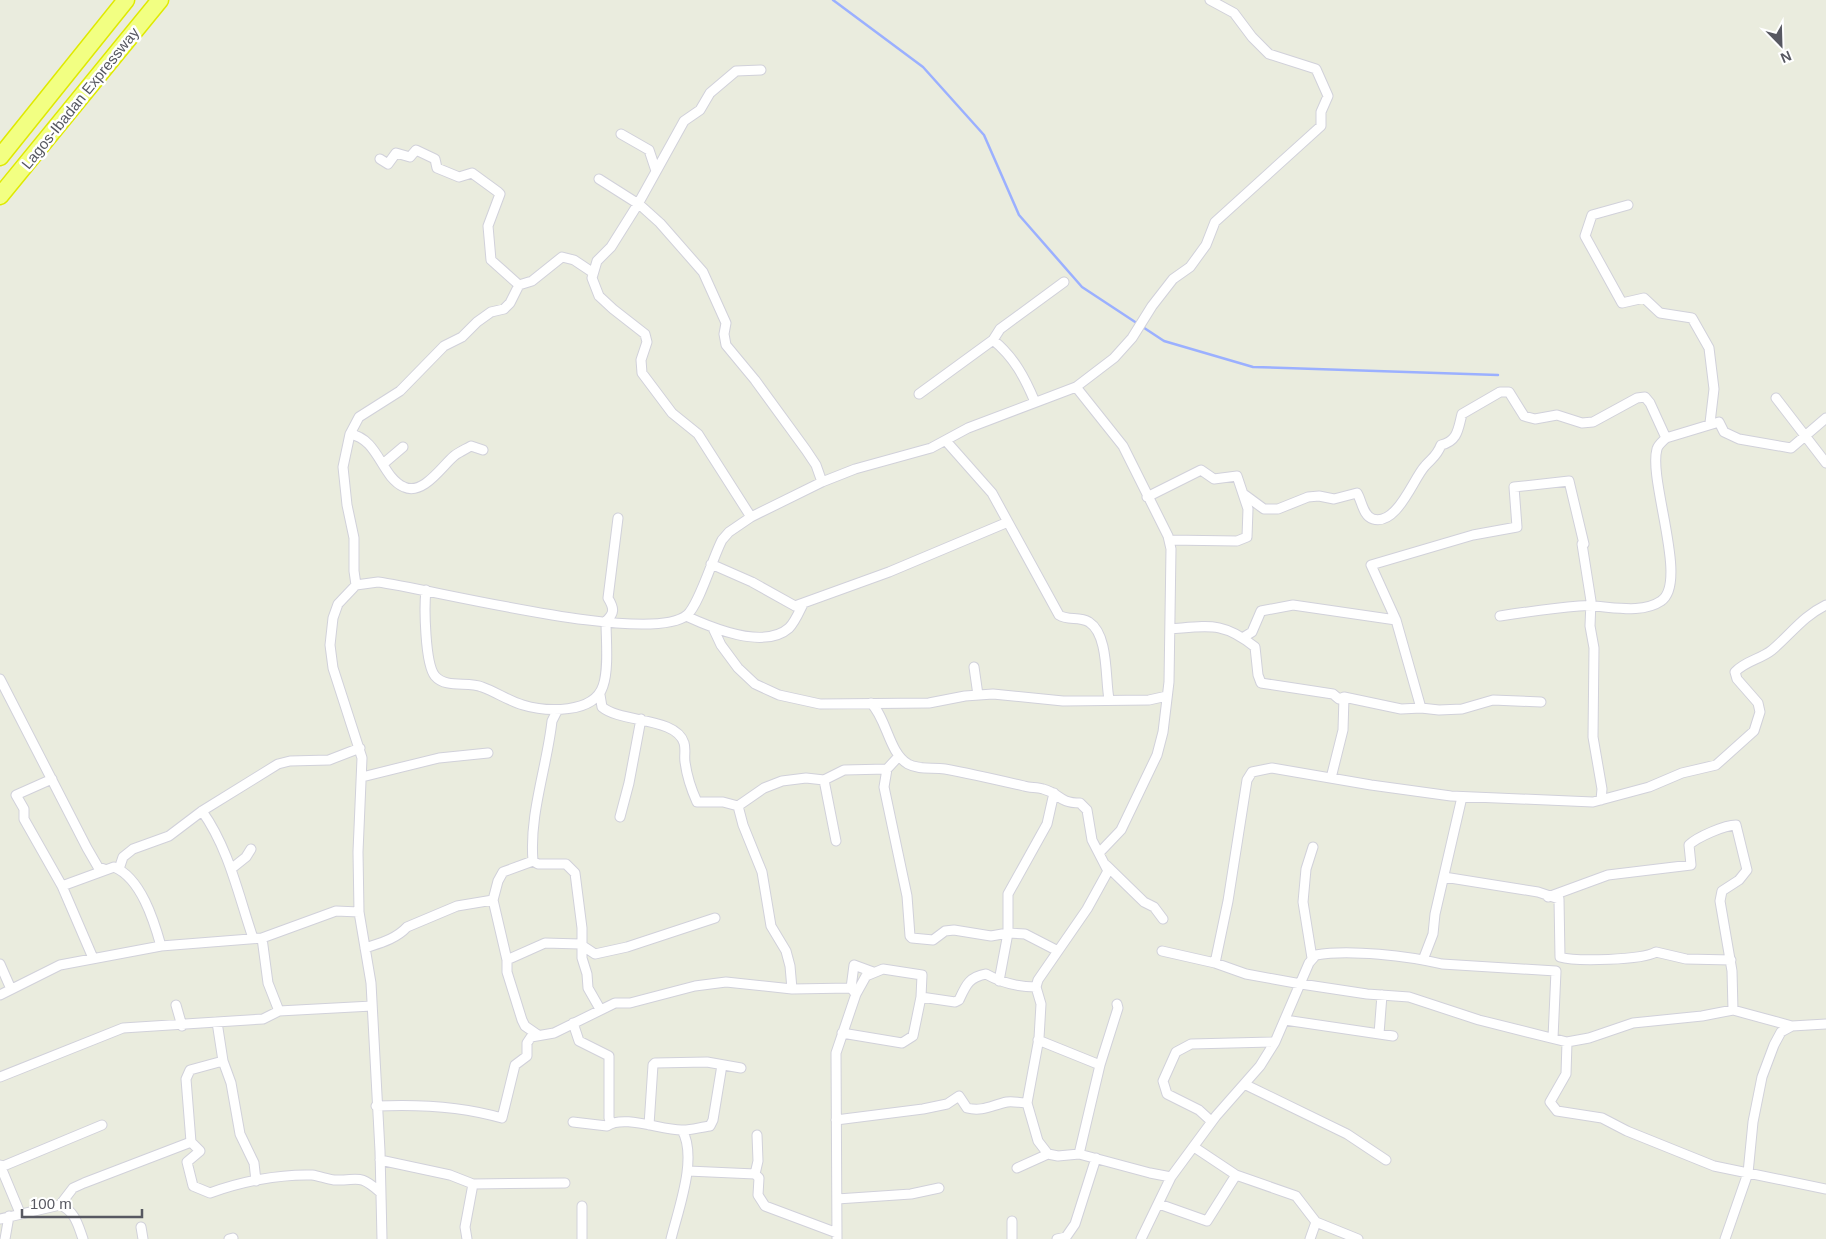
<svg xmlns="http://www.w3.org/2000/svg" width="1826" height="1239" viewBox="0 0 1826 1239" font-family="Arial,sans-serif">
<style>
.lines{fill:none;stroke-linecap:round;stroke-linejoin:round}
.stream{stroke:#9bb0ff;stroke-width:2.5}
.street-casing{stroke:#d1d1da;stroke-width:11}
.highway-casing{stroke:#dfea00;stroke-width:19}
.street{stroke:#fff;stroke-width:9}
.highway{stroke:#f2ff82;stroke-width:16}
.labels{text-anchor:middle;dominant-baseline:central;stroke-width:5;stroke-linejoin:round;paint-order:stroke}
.street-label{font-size:15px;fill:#575861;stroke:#fff}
</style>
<rect width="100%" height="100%" fill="#eaecde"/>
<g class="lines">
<path class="stream" d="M833 0 923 67 984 135 1019 215 1082 287 1164 341 1253 367 1498 375"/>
<defs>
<path id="street" d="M621 134 649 150 656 171
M380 159 388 164 396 153 410 157 416 150 435 159 437 168 459 177 472 173 498 192 500 194 488 226 491 260 519 285
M599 179 640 205 660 223 703 272 726 323 724 334 726 345 755 380 806 450 816 465 822 482
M1628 205 1592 215 1585 236 1622 303 1644 298 1660 313 1692 318 1709 348 1714 389 1710 423
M993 340C1014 357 1025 378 1035 402
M1076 387 1123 446 1168 536 1171 549 1169 682 1163 732 1157 755 1121 830 1100 852
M919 394 993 340 1000 329 1064 282
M1776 398 1826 463
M350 434C379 439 381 477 404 487 423 496 442 466 454 456 459 452 466 449 471 446L483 450
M946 441 992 493 1059 615C1068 621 1079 616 1089 622 1109 635 1105 679 1109 699
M383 464 403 447
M1245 495 1264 509H1278L1308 497 1319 496 1334 499 1357 493C1362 501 1363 516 1373 519 1397 526 1413 479 1425 466 1432 458 1437 456 1441 445 1458 441 1458 429 1462 414L1500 392H1509L1524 416 1535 419 1557 415 1582 423 1593 422 1637 398 1645 397 1650 403 1666 438 1719 422 1724 432 1739 439 1791 448 1826 418
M1147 497 1201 470 1214 479 1237 476 1248 509 1247 537 1237 541 1169 540
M751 517 698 434 672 413 642 373 641 360 647 342 645 334 613 309 599 296 592 278 597 261 611 247 638 204 684 121 700 110 710 93 736 71 761 70
M711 564 752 582 795 606 889 572 1008 522
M356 585 354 571V538L347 505 343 467 350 434 359 417 400 391 444 346 462 337 477 322 491 312 504 309 510 303 519 285 532 281 562 257 574 260 592 272
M426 590C424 607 425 664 435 676 446 689 468 681 482 687 496 692 509 701 523 705 546 712 594 714 603 686 609 669 606 639 606 621 615 613 614 608 608 598L618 518
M686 616C712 628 764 650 789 628 795 622 799 612 803 604
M1500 616C1526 612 1553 608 1579 606 1604 604 1639 616 1661 601 1689 583 1648 480 1657 449 1658 445 1663 441 1666 438
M713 628 721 645 738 668 755 684 779 695 820 704 929 703 965 696 993 694 1063 701 1149 700 1167 696
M1170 629C1208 626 1223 621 1255 647L1258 675 1261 683 1333 694 1339 699 1344 697
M1244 637 1252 632 1261 611 1293 605 1396 620
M974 667 978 695
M0 679 87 848 98 867 104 869
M600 695 602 707C621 723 676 717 684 743 686 749 684 756 685 762 687 777 691 789 697 802H723L738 806 764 788 782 781 806 778 824 780 844 770 887 769
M871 703C887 719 889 753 908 764 919 770 933 767 945 769 972 774 998 780 1024 786 1030 788 1037 787 1043 789 1060 793 1058 803 1080 803L1087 810 1092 840 1108 871 1087 909 1038 980 1036 987 1041 1004 1039 1038 1027 1103 1038 1141 1048 1154 1058 1156 1079 1154 1150 1173 1171 1177
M1421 708 1396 620 1371 565 1473 535 1517 527 1514 487 1569 481 1584 544H1582L1591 601 1590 626 1594 648 1593 737 1602 789 1601 800
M899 756 887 769 884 787 907 896 910 936 912 938 933 940 945 931 954 930 991 936 1008 933 1025 934 1058 951
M362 777 439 758 488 753
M1331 778 1343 730 1344 697 1401 709 1421 708 1439 710 1462 709 1493 700 1541 702
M52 779 16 795 24 809V819L62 886 93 958
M824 780 836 841
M738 806 743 825 762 872 771 926 786 951 790 966 792 989
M202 811C229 849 238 894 253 938
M620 817 629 783 641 719
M533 861C529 814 547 767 552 721L557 711
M1106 865 1144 902 1154 907 1163 919
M119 869 123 857 133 849 169 836 202 811 278 764 290 761 329 760 360 748
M231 869 246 857 251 849
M1444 877 1538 892 1559 899 1560 957C1576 962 1642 960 1656 952L1686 959 1731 960
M62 886 114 867C141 878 154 921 161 946
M1548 897 1608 875 1691 865 1689 845C1697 837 1725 825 1736 825L1747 870 1739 880 1722 891 1720 901 1732 971 1733 1010
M493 900 507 960V972L522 1020 525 1026 538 1035
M262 938 268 983 279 1011
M365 948C380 943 396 939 407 927L457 906 493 900 498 881 503 872 533 861 538 864H566L575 873 582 928V958L587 974 588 988 600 1009
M1162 951 1215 963 1246 974 1301 984 1367 994 1409 997 1479 1020 1567 1042 1589 1038 1633 1023 1702 1016 1733 1010 1792 1026
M1312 958 1303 902 1306 869 1313 847
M507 960 545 943 580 944 595 954 627 947 715 918
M1423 960 1433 934 1435 914 1462 797
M1215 963 1228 901 1247 780 1252 772 1272 768 1371 785 1451 796 1593 802 1649 787 1682 773 1716 765 1754 731 1760 712 1758 703 1737 679 1735 672C1745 661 1761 659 1772 650 1791 634 1803 616 1826 605
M0 964 11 989
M999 981 1008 933V894L1047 824 1054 793
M851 988 854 965 873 972
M0 995 60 965 161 946 262 938 336 911 359 912
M176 1005 182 1026
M1285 1020 1393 1036
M217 1022 223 1061 231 1083 240 1134 254 1163 256 1181
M573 1023 579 1041 609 1056V1118L611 1123
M842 1033 902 1043 913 1036 921 997
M1379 1034 1382 995
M1038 1040 1100 1065
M1567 1042 1566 1074 1550 1102 1557 1111 1602 1118 1627 1131 1714 1166 1826 1189
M223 1061 190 1070 186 1079 191 1142 200 1151 187 1162 193 1186 210 1193C240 1182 278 1174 312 1175 319 1176 327 1179 334 1180 359 1181 358 1173 380 1192
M0 1077 123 1028 263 1019 279 1011 372 1006
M1244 1084 1347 1134 1386 1160
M376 1106C419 1104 461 1106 502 1118L515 1065 527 1056V1043L531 1037 554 1033 615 1003H630L695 986 726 982 792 989 851 988 856 994 866 976 883 969 922 975 921 997 955 1002 959 1000C966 985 969 977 986 974 1002 983 1018 987 1036 987
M836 1120 923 1109 947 1104 959 1096 967 1108C983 1112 992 1105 1007 1102 1013 1101 1021 1103 1027 1103
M1211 1121 1199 1110 1167 1094 1163 1081 1176 1052 1191 1044 1275 1042
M573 1122 607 1126C624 1114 663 1131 683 1130 692 1130 701 1127 710 1126L713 1120 722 1065
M649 1125 653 1065 655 1063 707 1062 741 1068
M757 1135 758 1161 755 1174 759 1178 758 1195 765 1206 837 1233
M1194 1147 1236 1175 1296 1196 1316 1222 1358 1239
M1079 1154 1100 1065 1118 1008 1117 1004
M380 1160 450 1175 473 1184 565 1183
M0 1165 20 1213
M1 1167 102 1125
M1017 1168 1048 1154
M688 1171 755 1174
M837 1199 911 1194 939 1188
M1159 1204 1207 1221 1236 1175
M60 1205 73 1188 84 1183 191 1142
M582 1206V1239
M0 1219 60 1205C75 1211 78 1225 83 1239
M1012 1221V1239
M141 1227 143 1239
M5 1239 9 1216
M229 1239 233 1238
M382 1239 380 1151 371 983 359 912 358 852 362 758 333 668 330 645 333 618 338 604 356 585 378 582C432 589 650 646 687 615 699 605 713 557 722 540L729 532 751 517 822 482 855 469 931 448 968 428 1076 387 1114 358 1132 338 1152 306 1173 279 1190 267 1206 245 1215 222 1321 126V112L1328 96 1316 69 1269 54 1252 37 1234 13 1210 0
M467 1239 465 1227 473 1184
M671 1239C678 1210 698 1158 682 1130
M837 1239 836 1053 856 994
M1057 1239 1066 1237 1075 1224 1096 1158
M1141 1239 1171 1177 1216 1116 1260 1066 1275 1042 1309 963 1316 955C1349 949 1409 956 1442 964L1556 971 1553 1038
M1310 1239 1316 1222
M1725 1239 1748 1173 1753 1122 1762 1077 1774 1045 1781 1032 1792 1026 1826 1024"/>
<path id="highway" d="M0 157 126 0
M0 196 160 0"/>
</defs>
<use href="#street" class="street-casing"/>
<use href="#highway" class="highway-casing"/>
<use href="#street" class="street"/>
<use href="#highway" class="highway"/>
</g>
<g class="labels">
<g class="street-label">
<text transform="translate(80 98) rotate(-51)">Lagos-Ibadan Expressway</text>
</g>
</g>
<g transform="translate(1781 45) rotate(157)" stroke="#ffffff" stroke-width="4" paint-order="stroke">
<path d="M0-4L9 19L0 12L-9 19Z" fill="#575861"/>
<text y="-8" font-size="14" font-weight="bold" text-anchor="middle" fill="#575861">N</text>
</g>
<path d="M22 1209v8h120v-8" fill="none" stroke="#575861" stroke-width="2.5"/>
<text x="30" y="1209" font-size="15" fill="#575861" stroke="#ffffff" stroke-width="4" paint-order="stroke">100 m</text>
</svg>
